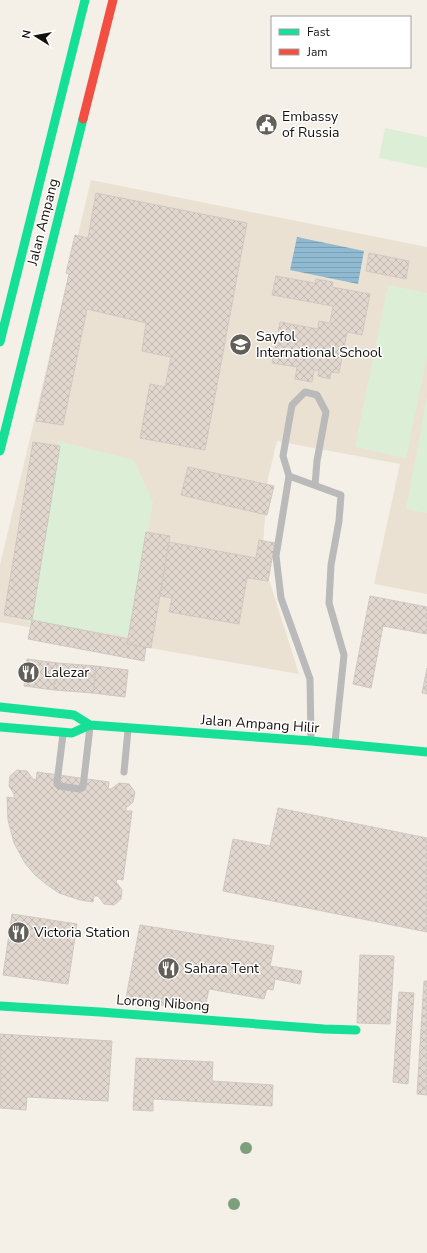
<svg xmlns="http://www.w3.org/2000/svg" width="427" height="1253" viewBox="0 0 427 1253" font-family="'Nunito Sans',sans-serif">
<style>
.education{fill:#eae1d3}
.grass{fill:#dcefd6}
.water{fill:url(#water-rules)}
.building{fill:url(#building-cross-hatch);stroke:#cec9c4}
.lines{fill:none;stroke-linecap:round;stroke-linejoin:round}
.lane{stroke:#b9bab9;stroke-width:7}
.fast{stroke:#16e098;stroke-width:9}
.jam{stroke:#f24e42;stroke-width:9}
.tree{fill:#7ca07c}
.labels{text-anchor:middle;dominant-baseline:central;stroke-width:3;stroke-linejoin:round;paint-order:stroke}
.poi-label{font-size:14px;fill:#14110d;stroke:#fff;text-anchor:start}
.street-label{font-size:14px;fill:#14110d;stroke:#fff}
</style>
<defs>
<pattern id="water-rules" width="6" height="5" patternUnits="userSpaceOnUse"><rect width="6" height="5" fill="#90bad2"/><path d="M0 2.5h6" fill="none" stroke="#7b9fb3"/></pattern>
<pattern id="building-cross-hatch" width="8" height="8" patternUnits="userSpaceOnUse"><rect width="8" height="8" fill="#e2d7ce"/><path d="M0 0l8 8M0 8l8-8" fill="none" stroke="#c1b8b0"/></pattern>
</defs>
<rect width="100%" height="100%" fill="#f4efe7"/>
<path class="education" d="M91 180 427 247V594L374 584 400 464 277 441 268 478 262 558 299 674 0 622V565Z"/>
<path class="grass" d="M385 128 427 137V168L379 158Z
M388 285 427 293V356L406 458 355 447Z
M427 397V513L406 509Z
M58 441 134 460 153 502 128 636 28 622Z"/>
<path class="water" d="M297 237 364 251 358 284 290 270Z"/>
<path class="building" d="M96 193 247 223 205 450 140 438 150 384 165 387 171 357 142 351 146 323 87 309 63 425 36 421 69 274 66 273 75 235 88 238Z
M369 253 409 261 406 279 366 271Z
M276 276 315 283 316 279 333 282 332 287 370 294 362 335 347 332 339 373 331 372 330 379 318 376 319 371 314 370 312 382 295 379 297 367 272 363 280 322 318 329 319 321 330 323 333 306 272 295Z
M33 442 60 446 32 620 4 615Z
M188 467 274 486 267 515 181 495Z
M146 532 170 536 151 648 127 644Z
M259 540 275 543 268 581 247 578 239 624 169 612 172 598 160 596 169 542 256 558Z
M370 596 427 607V634L383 626 371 688 353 684Z
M32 620 128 639 127 644 146 647 144 661 28 639Z
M27 659 57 663 54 690 24 686Z
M57 663 96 666 93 693 54 690Z
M96 666 128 670 125 697 93 693Z
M427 668V694L422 693Z
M17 770 27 771 33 779 36 780 37 772 109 782 108 789H111L119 783 129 784 135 792 133 802 126 808V811H132L123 880 117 879 116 882 122 890 121 899 114 905 104 904 98 896H94L93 902 80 900 59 893 46 884 35 875 25 863 14 843 8 820 7 797 14 798V794L9 786 10 776Z
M278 808 427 838V932L223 891 233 839 270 846Z
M12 914 77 924 68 984 3 975Z
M140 925 274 946 270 966 302 971 300 984 275 979 273 990 267 989 264 999 209 989 205 1008 125 1003Z
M360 955 394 956 390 1024 357 1023Z
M424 981H427V1095L417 1094Z
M399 992 414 993 408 1084 393 1082Z
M0 1034 112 1041 108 1101 27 1097 26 1110 0 1108Z
M136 1058 213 1062 212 1081 273 1085 272 1106 153 1099V1111L133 1110Z"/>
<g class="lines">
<path class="lane" d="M289 476 341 495 339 521 331 565 329 603 344 655 335 742
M63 734 57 783 59 786 80 789 83 787 90 727
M311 739 310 679 281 598 276 556 289 476 283 456 292 405 305 392 317 395 326 412 317 461 315 485
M124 772 128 730"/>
<path class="fast" d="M0 342 85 0
M0 451 83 119
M0 707 74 715 90 725 311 741 427 752
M0 727 72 733 90 725
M0 1006 100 1012 324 1029 356 1030"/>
<path class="jam" d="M83 119 113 0"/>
</g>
<g class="tree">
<circle cx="246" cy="1148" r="6"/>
<circle cx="234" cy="1204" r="6"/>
</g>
<defs>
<symbol id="civic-disc" viewBox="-11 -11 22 22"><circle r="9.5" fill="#625f59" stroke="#fff"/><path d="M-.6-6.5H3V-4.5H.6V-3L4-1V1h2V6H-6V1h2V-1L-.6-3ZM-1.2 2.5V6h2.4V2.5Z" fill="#fff"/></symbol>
<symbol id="school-disc" viewBox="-11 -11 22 22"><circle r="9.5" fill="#625f59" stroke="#fff"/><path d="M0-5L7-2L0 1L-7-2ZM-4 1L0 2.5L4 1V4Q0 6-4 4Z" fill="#fff"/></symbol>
<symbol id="restaurant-disc" viewBox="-11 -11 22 22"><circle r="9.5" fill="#625f59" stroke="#fff"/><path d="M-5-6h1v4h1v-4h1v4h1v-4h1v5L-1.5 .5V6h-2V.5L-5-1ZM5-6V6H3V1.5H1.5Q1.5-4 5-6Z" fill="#fff"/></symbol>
</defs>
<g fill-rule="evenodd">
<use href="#civic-disc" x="254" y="112" width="25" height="25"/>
<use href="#school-disc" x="228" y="332" width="25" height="25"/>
<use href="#restaurant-disc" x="16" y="660" width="25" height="25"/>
<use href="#restaurant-disc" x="6" y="920" width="25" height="25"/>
<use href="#restaurant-disc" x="156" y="956" width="25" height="25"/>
</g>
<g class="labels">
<g class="poi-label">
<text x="282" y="116">Embassy<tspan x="282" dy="16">of Russia</tspan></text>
<text x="256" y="336">Sayfol<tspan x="256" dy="16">International School</tspan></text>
<text x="44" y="672">Lalezar</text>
<text x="34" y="932">Victoria Station</text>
<text x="184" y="968">Sahara Tent</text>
</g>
<g class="street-label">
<text transform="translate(43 222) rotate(-76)">Jalan Ampang</text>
<text transform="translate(260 724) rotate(4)">Jalan Ampang Hilir</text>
<text transform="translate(163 1003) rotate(4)">Lorong Nibong</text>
</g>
</g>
<rect x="271" y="16" width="140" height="52" fill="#ffffff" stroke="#a1a09e"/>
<rect x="279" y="29" width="20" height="6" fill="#16e098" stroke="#a1a09e"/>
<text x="307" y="36" font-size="12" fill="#14110d">Fast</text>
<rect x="279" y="49" width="20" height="6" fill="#f24e42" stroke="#a1a09e"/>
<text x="307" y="56" font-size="12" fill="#14110d">Jam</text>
<g transform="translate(36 36) rotate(281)" stroke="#ffffff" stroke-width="3" paint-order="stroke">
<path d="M0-3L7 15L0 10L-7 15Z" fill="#14110d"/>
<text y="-6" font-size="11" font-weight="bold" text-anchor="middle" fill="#14110d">N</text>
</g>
</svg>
